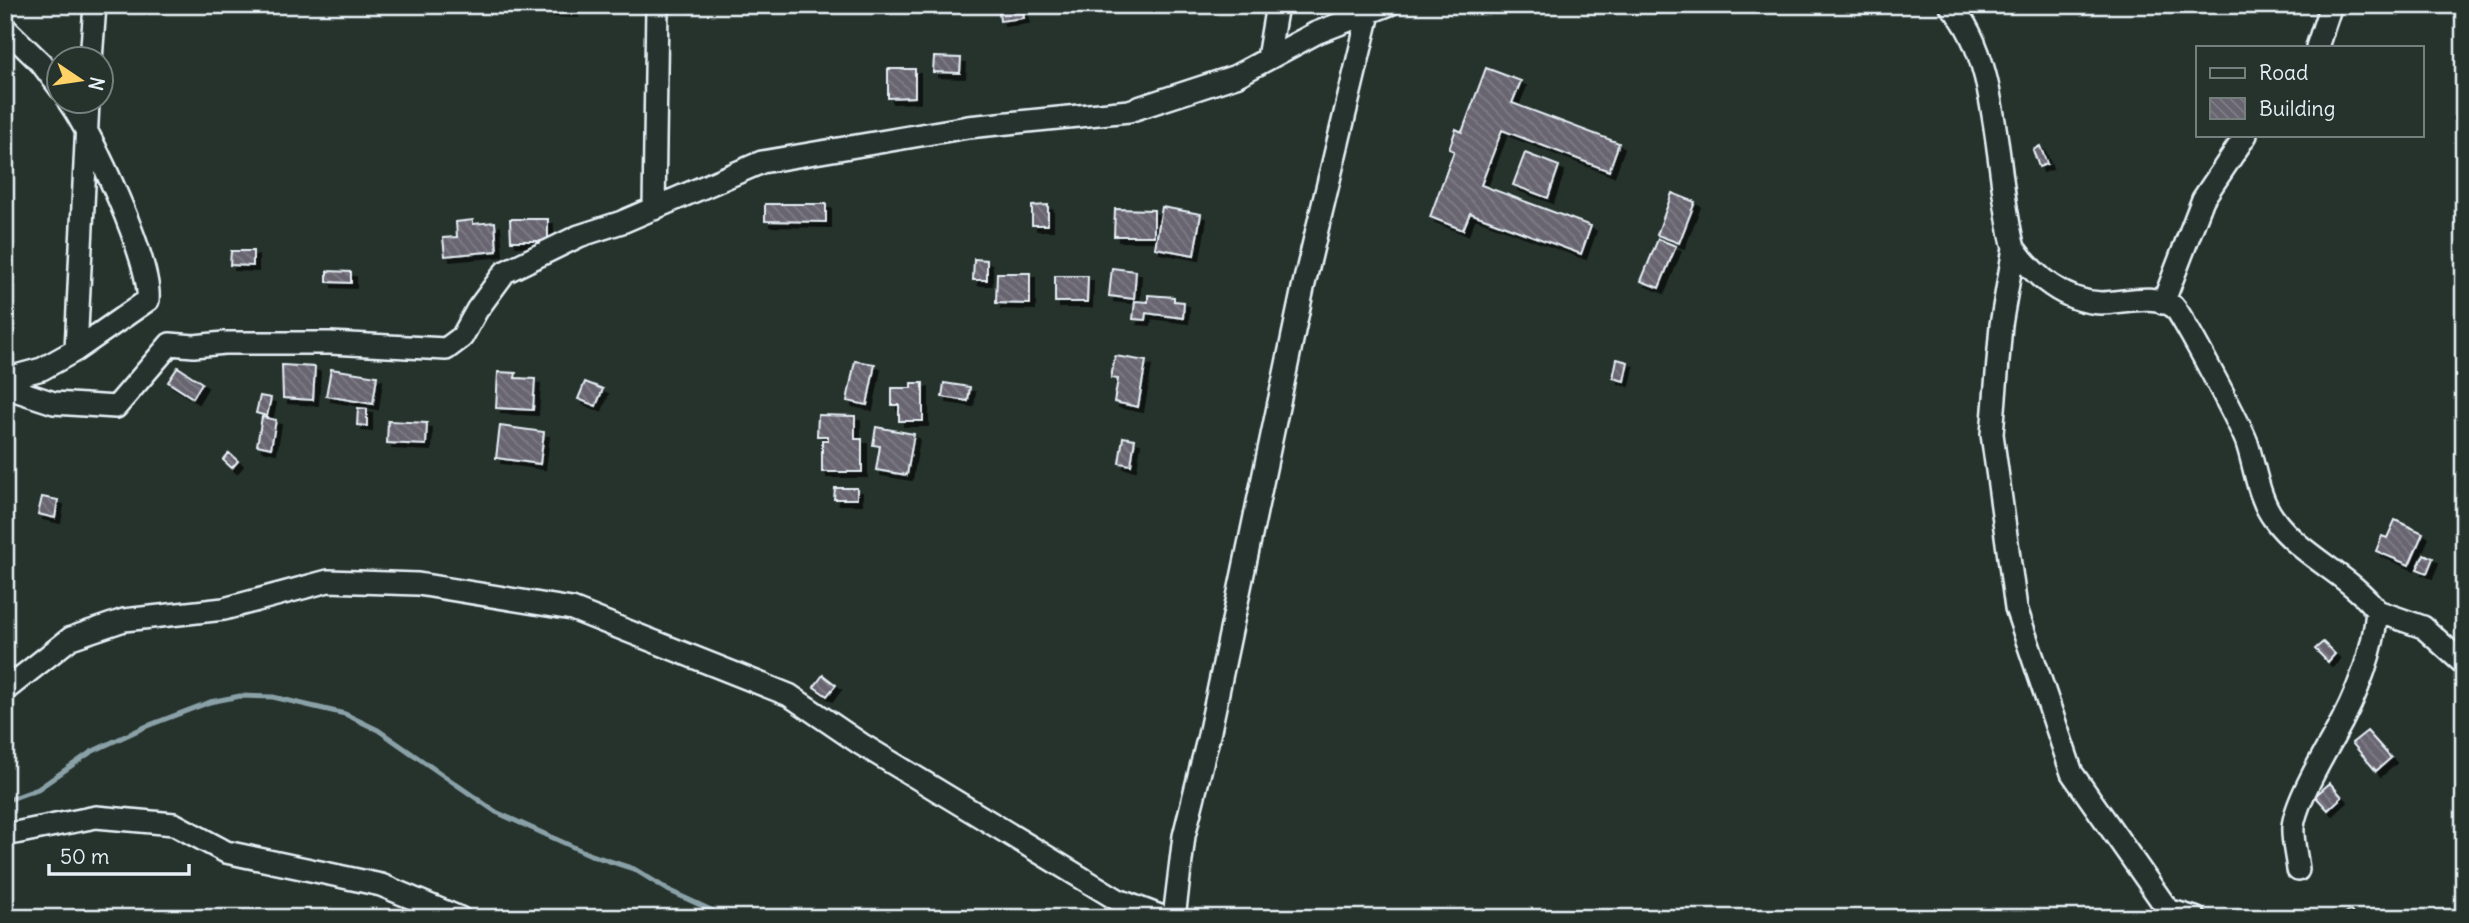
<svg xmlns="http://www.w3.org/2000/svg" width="2469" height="923" viewBox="0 0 2469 923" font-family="Delius,sans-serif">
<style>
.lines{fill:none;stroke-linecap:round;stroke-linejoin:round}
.stream{stroke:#8aa1a8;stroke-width:5}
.building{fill:url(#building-back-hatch);stroke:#e8f1f8;stroke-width:2;filter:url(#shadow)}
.minor-casing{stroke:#e8f1f8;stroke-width:26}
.minor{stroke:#26332d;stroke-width:21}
</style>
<defs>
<pattern id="building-back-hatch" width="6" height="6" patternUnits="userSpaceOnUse" patternTransform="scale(1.75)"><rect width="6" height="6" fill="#686570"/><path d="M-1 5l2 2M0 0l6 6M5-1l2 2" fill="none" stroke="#7e7c85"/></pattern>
<filter id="shadow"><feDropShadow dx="5" dy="5" stdDeviation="0" flood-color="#0009"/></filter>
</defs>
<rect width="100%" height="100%" fill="#26332d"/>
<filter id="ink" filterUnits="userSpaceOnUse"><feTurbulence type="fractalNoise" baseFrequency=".0143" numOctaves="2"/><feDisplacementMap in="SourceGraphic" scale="14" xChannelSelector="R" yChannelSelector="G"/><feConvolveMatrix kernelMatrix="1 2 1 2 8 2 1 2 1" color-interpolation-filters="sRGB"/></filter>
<g filter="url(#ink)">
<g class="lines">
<path class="stream" d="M5 801 38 789 91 752 147 726 210 702 240 696 273 697 345 714 378 730 496 812 591 855 634 869 670 891 711 910 719 918"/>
</g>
<path class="building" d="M516 5H574L573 12 515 10Z
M672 5H683V9H672Z
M998 5H1022L1024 18 1000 21Z
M934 57 961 58 960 73 933 72Z
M1486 68 1521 81 1512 103 1619 143 1609 171 1502 130 1481 185 1591 226 1581 254 1470 213 1463 230 1430 217 1454 151 1449 149 1456 129 1462 132Z
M888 69H915V97L888 98Z
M2040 146 2047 164 2039 167 2033 150Z
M1525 153 1559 166 1548 198 1513 185Z
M1672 193 1695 202 1679 243 1657 235Z
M765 204H826V222L765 221Z
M1048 205V225H1032V206Z
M1162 207 1201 214 1194 255 1155 248Z
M1115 209 1154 210V236H1114Z
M510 219H548V241H511Z
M473 220V224L495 222 497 251 445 256 443 238 457 237 456 222Z
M1658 239 1676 246 1659 288 1641 281Z
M231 251H253V266L230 265Z
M974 259 987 260V280H973Z
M1112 268 1136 271 1134 299 1109 296Z
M327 271 351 272V283L327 282Z
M997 273H1030V304L996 303Z
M1055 276H1088L1087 302H1055Z
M1148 295 1174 297V301L1184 302 1183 318 1146 313 1145 320 1133 319 1135 301 1148 302Z
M1115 356 1146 361 1138 407 1114 402 1118 379 1111 378Z
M1617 359 1628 362 1624 381 1613 378Z
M855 361 875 364 867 405 847 401Z
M282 365 315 367 313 400 283 398Z
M178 367 202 383 193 398 168 382Z
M331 369 377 376 373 404 326 396Z
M498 372 516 373 515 378 535 379 533 410 496 408Z
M585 382 603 389 596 406 578 399Z
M911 383H923V421H899V405H892V388H911Z
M944 383 970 387 968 401 942 397Z
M260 396 271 398 267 416 256 413Z
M358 408 367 409V426L357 425Z
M818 415 855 416V439H862V472H822V440H828V436H817Z
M262 417 276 420 271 448 257 445Z
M388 421 427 423 426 445 387 443Z
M500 426 544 432 540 464 496 458Z
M876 427 914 434 907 475 876 470 880 446 873 445Z
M1123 437 1135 439 1131 465 1119 463Z
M229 453 238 461 232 468 223 460Z
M835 488H857V499H834Z
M42 497 58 500 55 518 38 514Z
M2395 520 2423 533 2409 565 2376 551 2382 536 2387 538Z
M2424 554 2433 558 2427 573 2417 569Z
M2323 642 2335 654 2328 662 2315 649Z
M823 675 836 685 827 696 814 687Z
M2367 731 2391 758 2376 771 2352 743Z
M2330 783 2342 797 2328 810 2315 796Z
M2286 910 2293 918H2277Z
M2350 910 2356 918H2343L2341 916Z"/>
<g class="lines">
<defs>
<path id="minor" d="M1950 5C2001 56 1995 179 2014 248 2034 276 2065 302 2101 303 2123 303 2154 292 2174 307 2181 312 2243 430 2247 443 2255 467 2258 498 2274 519 2301 556 2350 575 2377 611 2373 657 2355 699 2333 738 2321 759 2295 804 2293 827 2292 841 2297 857 2298 870
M5 28 41 63 60 88
M2317 47 2331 5
M1268 58 1277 5
M91 60 95 5
M654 209 657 5
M2014 248 2001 325 1992 434 2016 608 2072 773 2168 910 2195 918
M2163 303 2203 199 2246 135
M76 350 88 102
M5 385 16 376 42 369 76 350 148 300C152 263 92 133 69 102
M5 387 54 403 116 407 170 344 194 346 224 343H330L446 349 462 337 477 310 505 272 579 236 622 222 762 162 968 127 1129 111 1236 76 1316 33 1388 5
M2377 611 2423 627 2464 664
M5 690 71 638 124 620 224 609 328 581 418 584 572 609 789 695 861 744 1118 900 1165 918
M5 835 96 817 174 824 226 852 381 885 460 918
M1174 918 1184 836 1209 735 1303 288 1371 5"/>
</defs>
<use href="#minor" class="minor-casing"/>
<use href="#minor" class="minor"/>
</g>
</g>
<rect width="2469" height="923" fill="none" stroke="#26332d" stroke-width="28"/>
<rect x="14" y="14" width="2441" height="895" fill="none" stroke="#e8f1f8" stroke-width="2.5" filter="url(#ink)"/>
<rect x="2196" y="46" width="228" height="91" fill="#26332d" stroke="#747f7e" stroke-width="2"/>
<rect x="2210" y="68" width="35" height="10" fill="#26332d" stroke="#747f7e" stroke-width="2"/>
<text x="2259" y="80" font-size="21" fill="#e8f1f8">Road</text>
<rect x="2210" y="98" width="35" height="21" fill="url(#building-back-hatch)" stroke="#747f7e" stroke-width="2"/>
<text x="2259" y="116" font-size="21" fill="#e8f1f8">Building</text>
<g transform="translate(80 80) rotate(103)"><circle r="33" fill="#26332d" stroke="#747f7e" stroke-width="2"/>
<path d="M0-5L12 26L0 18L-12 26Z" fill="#ffd166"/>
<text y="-10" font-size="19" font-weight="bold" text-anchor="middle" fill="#e8f1f8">N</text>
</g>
<path d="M49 864v10h140v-10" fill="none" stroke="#e8f1f8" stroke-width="3.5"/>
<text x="60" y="864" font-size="21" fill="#e8f1f8" stroke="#26332d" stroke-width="5" paint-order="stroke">50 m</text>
</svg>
